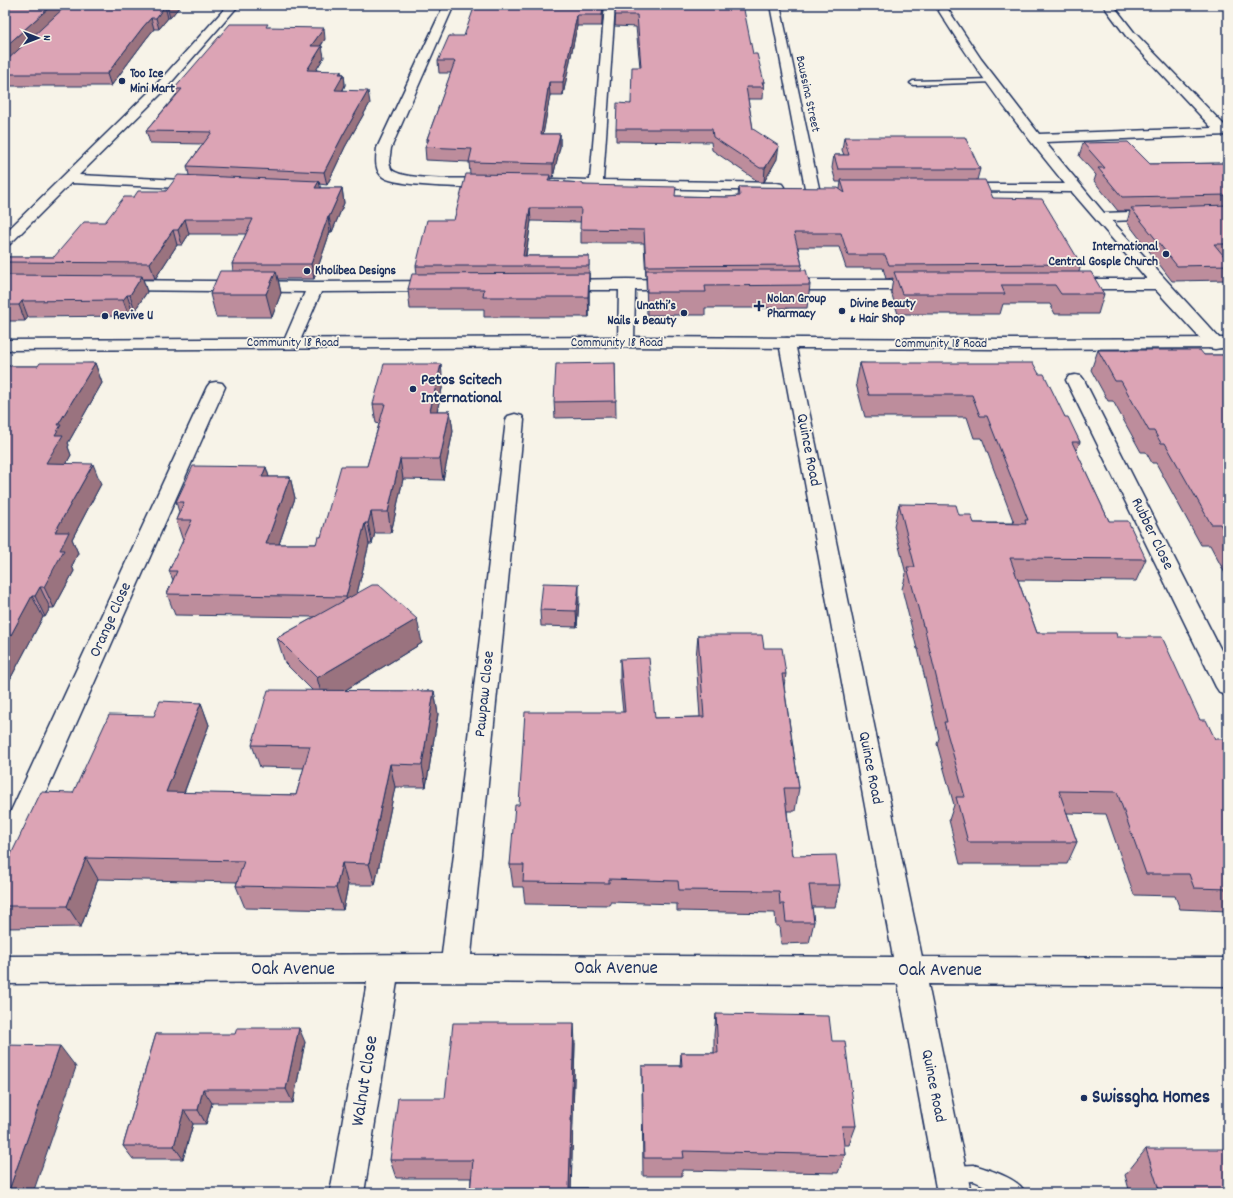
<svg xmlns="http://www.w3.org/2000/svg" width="1233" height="1198" viewBox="0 0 1233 1198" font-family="Dekko,sans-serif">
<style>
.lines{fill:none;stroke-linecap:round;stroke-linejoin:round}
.lane-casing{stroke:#1b2f5e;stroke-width:3}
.street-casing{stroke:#1b2f5e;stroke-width:3}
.secondary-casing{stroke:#1b2f5e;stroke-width:3}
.lane{fill:#f7f3e8;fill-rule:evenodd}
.street{fill:#f7f3e8;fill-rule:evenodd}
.secondary{fill:#f7f3e8;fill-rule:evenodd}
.wall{fill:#bd8d9c;stroke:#1b2f5e}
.shaded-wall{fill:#9a737f;stroke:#1b2f5e}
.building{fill:#dca4b5;stroke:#1b2f5e}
.poi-dot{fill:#1b2f5e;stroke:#f7f3e8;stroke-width:1.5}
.labels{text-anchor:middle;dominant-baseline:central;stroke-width:3.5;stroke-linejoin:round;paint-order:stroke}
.far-poi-label{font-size:13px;font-weight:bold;fill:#1b2f5e;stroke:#f7f3e8;text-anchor:start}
.far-street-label{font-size:13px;fill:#1b2f5e;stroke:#f7f3e8}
.poi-label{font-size:16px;font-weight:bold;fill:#1b2f5e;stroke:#f7f3e8;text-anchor:start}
.street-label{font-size:16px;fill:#1b2f5e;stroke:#f7f3e8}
.near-street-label{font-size:19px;fill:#1b2f5e;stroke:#f7f3e8}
.near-poi-label{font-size:19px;font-weight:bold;fill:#1b2f5e;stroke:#f7f3e8;text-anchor:start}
</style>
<rect width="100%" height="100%" fill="#f7f3e8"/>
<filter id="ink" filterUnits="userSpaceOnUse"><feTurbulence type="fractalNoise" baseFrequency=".025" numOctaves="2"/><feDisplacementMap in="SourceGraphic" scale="8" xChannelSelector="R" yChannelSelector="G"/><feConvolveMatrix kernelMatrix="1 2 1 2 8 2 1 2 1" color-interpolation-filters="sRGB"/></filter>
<g filter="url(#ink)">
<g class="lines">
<defs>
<path id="lane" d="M992 79 994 80V82L913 85 910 83 913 81Z
M974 1165C989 1170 1019 1178 1025 1193H1001L974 1181 953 1182 947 1180 945 1174 947 1168 953 1166Z"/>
<path id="street" d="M228 5H239L161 94 79 175 202 181 207 182 209 185 207 188 202 189 71 183 10 244 5 245V233L153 88Z
M444 5H454L391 148 389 162 391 169C402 182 475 178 495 178L500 179 502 182 500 185C482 189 397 187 383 177 374 170 376 158 377 148Z
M605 5H615L603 180 777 183 782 184 784 187 782 190 777 191 548 186 546 183 548 180 553 179 590 180Z
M770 5H780L819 188 817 191 812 192 807 191 805 188Z
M935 5H945L981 59 1039 134 1212 128 1126 36 1103 5H1113L1134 32 1226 127H1228V135L1045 142 1104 213 1157 211 1162 212 1164 215 1162 218 1157 219 1112 221 1221 340 1223 344 1221 348 1215 349 1209 348 1155 289H1067L1061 287 1059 284 1061 281 1067 279H1147L1072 192 954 191 952 188 954 185 959 184H1065C1018 127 974 68 935 5Z
M627 279 677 280 683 282 685 285 683 288 677 290H635L634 342 632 346 626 347 620 346 618 342 619 290H559L553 288 551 285 553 282 559 280Z
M115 280 315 282 439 281 445 283 447 286 445 289 439 291 321 292 299 343 297 347 291 348 285 347 283 343 305 292 115 290 109 288 107 285 109 282Z
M779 280H921L927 282 929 285 927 288 921 290H779L773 288 771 285 773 282Z
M787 338 793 339 795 343 922 957 1228 958V986L928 984 971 1193H937L898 984 397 982 364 1193H330L367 982 5 984V956L442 954 506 420 508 416 515 414 522 416 524 420 471 955 893 957 779 343 781 339Z
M1075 375 1081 376 1084 380 1228 664V696L1220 693 1216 687 1066 380 1069 376Z
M216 382 222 383 225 387 19 853 15 861 5 865V824L207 387 210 383Z"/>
<path id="secondary" d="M626 337 998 339 1228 338V348L998 349 626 347 5 350V340Z"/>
</defs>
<use href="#lane" class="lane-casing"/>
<use href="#street" class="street-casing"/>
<use href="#secondary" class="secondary-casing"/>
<use href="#lane" class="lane"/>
<use href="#street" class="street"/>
<use href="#secondary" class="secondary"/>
</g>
<path class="wall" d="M5 5H181L170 18H168L159 29H154L146 39 111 86H5Z
M604 5 602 26H577L563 95H550L543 134H560V147L553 177H550V181L583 183V185L675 196 727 197 738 196 739 187 840 189 841 182H836L832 168 834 155H844L842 150 844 137 980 169 977 180 993 198 1081 264 1079 272 1104 294 1098 314H1055L1050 304H1003L1000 314H898L891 292 893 278 886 279 883 268H846L839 247H798L802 265 801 270 810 285 807 308H705V315H647L646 279 644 243H581V222L531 221 526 256H589V317H484V309H410L408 289 417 274 416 266 454 220 470 174 469 162 426 160 425 147 427 142V139L451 73H439L438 61 464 36Z
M616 5 753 54 764 82 763 99H748L753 129 777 159 764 182H759L712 150 711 142 616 141V129L631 104 640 67 636 27 615 26Z
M269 27 325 39 321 46 324 57 316 70 344 74 345 85 343 90 370 103 345 147 327 185 319 184 320 188H342L344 203 332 232H330L314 279H278L281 293 272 317H216L210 294 233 271 232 264 246 234H189L182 245H177L155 279H143L147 292 135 310H132L129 316 28 317 25 321H9L7 325H5V257H54L105 222 134 197 166 191 189 175 187 166 203 144 150 143 146 131 176 95 174 89Z
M1083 143 1150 164 1228 163V258H1225L1228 261V275L1226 280 1172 281 1127 222 1130 211H1118L1094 181 1096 175 1079 156Z
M1098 350 1204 355H1228V579L1210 545H1201L1156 463H1152L1146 452H1141L1113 401H1108L1091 370Z
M95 363 102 383 68 443 69 445 68 447 71 455 66 464 101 484 72 539 78 553 72 566 74 571 54 608H50L45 617H43L7 685H5V366H38Z
M615 363 616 417 555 418 554 402Z
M860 363 1039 374 1080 442 1076 451 1109 521 1146 559 1136 581 1018 580 1037 633 1117 637 1200 720 1215 739 1228 745V911L1180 909 1175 896 1134 895 1106 814 1067 813 1077 842 1067 864H960L949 820 954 805 937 744 939 738 918 649H917L902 589 906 574 894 526 899 504 959 515 974 523H1014L982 438H974L967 417H865L856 384Z
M443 384 437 411H450L453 431 443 480 403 479 391 533H375L372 544H369L357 593 422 643 344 691H434L438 714 426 787H395L375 885H348L343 910 245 908 236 886 237 882 98 879 81 927 5 928V867L73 793 154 716 201 703 209 725 184 793 296 795 304 768 260 767 252 745 312 690 285 663 277 638 315 617 175 615 167 594 173 580 169 571 183 541 176 520 179 512 176 502 266 467 269 477H290L295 498 279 544H316L367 466 379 424 376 423 373 404Z
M579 601 577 627 541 626 540 610Z
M698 635 764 648 786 674 784 686 799 788 795 811H787L792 856 840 885 835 907H812L814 922 809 943 781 944 779 926H776L775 913 677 911V904L610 902V905L525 904 523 887H513L510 865 519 805 623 712 620 683V659L655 718 700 717 696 658Z
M716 1014 832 1041 856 1126 849 1145H844L845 1155 838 1173 682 1170V1176H643L642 1086V1066H680L681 1053H714V1035Z
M156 1034 305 1042 293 1103H212L206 1124H193L183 1159H133L123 1146Z
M575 1043 571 1188H587L588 1193H470L471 1178H396L390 1160 445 1098Z
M1146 1149 1228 1193H1130L1125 1175Z"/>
<path class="shaded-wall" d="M52 5H68L5 63V47Z
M168 5H181L170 18 167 6Z
M603 5H604L602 26V15Z
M165 6 168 18 159 29 156 18Z
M577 15V26L563 95V82Z
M151 18 154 29 146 39 111 86 107 74 143 27Z
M324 28 325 39 313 57 311 46Z
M322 46 324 57 309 82 307 70Z
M341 71 342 77 344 74 345 85 337 102 335 90 339 74Z
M549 82 550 95 541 146V134Z
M368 91 370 103 345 147 327 185 324 172 343 135Z
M560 134V147L553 177V164Z
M779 146 777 159 764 182 765 168Z
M319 181 322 195 315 188Z
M342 188 344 203 332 232 329 217Z
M530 208 531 221 524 266 523 256Z
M328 217 330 232 314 279 311 264Z
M185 219 189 234 182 245 178 230Z
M173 230 177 245 155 279 150 263Z
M276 271 281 293 272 317 266 294Z
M589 273V317L588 297Z
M142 276 147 292 135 310 130 295Z
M127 295 132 310 129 316 123 300Z
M22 301 28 317 25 321 19 305Z
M5 312 9 321 7 325 5 321Z
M95 363 102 383 68 443 69 445 68 447 71 455 55 484 46 463 58 425Z
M441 364 443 384 433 430 430 411Z
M450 411 453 431 443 480 440 459Z
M400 459 403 479 391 533 388 512Z
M93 464 101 484 72 539 78 553 72 566 74 571 54 608 44 587 55 532Z
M266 467 272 487 262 477Z
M290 477 295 498 272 564 266 544Z
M371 512 375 533 372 544 368 523Z
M365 523 369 544 351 618 346 597Z
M579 584V601L577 627 576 611Z
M40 587 50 608 45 617 35 596Z
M32 596 43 617 7 685 5 682V646Z
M417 619 422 643 324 703 317 678Z
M434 691 438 714 426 787 422 765Z
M201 703 209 725 176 814 166 792Z
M390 764 395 787 375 885 369 864Z
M86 858 98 879 81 927 67 906Z
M342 863 348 885 343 910 336 888Z
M574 1023 575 1043 571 1193 569 1188Z
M299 1028 305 1042 293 1103 286 1089Z
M60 1046 76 1067 33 1193H8Z
M203 1089 212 1103 206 1124 198 1110Z
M184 1110 193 1124 183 1159 174 1146Z"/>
<path class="building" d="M5 5H52L5 47Z
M67 5H168L167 6H165L156 18H151L143 27 107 74H5V62Z
M475 5H603L602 15H577L563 82H549L541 134H560L553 164 469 162 472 149 425 147 429 139H427L455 61H438L449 36H464Z
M616 5H743L753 54H757L764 82H762L764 87H746L753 129 779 146 765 168H760L713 137 712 129H616L617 103 631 104 632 67H641L637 15H615Z
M230 24H268L266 27 324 28 311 46H322L307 70 341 71 339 74H344L335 90 368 91 343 135 324 172 187 166 212 132 146 131 182 89H174Z
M844 137H965L980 169H838L834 155H849Z
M1128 142 1150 164 1228 163V195L1122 197 1098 168H1105L1083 143Z
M466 174 550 175 548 181 583 183V185L676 187 675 196 727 197 740 196 739 187 838 188 845 193 841 180H985L993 198 1042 199 1081 264 889 265 885 255H848L841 233H794L802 265 646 266 644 230 580 229 581 208H530L523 256H589V266H416L427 220H454Z
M178 175 319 181 315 188H342L329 217H328L311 264H232L253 219H185L178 230H173L150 263 5 262V257H54L84 222H105L124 197H134L138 191H166Z
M1228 205V244H1214L1228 261V265L1177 266 1131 208Z
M646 270H806L810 285 705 286 706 292H647Z
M220 271H276L266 294H210Z
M894 272H1091L1104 294H1061L1055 285H1001L1005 294H902Z
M589 273 588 297H483L484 289H408L412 274Z
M5 275 142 276 130 295H127L123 300 22 301 19 305H5Z
M1098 350H1200L1204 355H1228V538L1220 524H1211L1165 443H1161L1154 431H1149L1121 381H1115Z
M40 363H95L58 425H61L55 435H63L46 463 93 464 55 532H69L60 550H64L44 587H40L35 596H32L5 646V366H38Z
M615 363 616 401 554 402 556 364Z
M860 363H1033L1039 374H1044L1065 417H1068L1080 442H1072L1109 521H1128L1146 559 1010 558 1037 633H1116L1117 637H1162L1200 720H1206L1215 739H1225L1228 745V889L1194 888 1189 874H1146L1117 792 1059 791 1077 842H968L956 797H965L944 722H947L924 626H923L907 567H915L899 504 956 505 959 515H971L974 523 1026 524 1025 520H1028L987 416H980L972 395H869Z
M384 364H441L430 411H450L440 459H400L388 512H371L368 523H365L346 597 167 594 177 571H169L192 520H176L184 502H176L193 466 266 467 262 477H290L266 544H316L318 537H321L341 466H367L385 404H373Z
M543 583 579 584 576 611 540 610Z
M372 585H379L417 619 317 678 277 638Z
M698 635H762L764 648H782L786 674H782L799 788H784L792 856 836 855 840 885H809L814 922H786L784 904H780L779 891 679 890 678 881 609 879V883L523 882 524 865H510L515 805H519L525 712H625L620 659 649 658 655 718 704 717Z
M268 690 434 691 422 765 390 764 369 864 342 863 336 888 236 886 244 861 86 858 67 906H5V867L41 792 73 793 109 715 154 716 160 701 201 703 166 792 296 795 310 746 252 745Z
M716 1014 829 1016 832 1041H845L856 1126H842L845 1155 683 1151 684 1158H644L642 1066H682L681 1053H718Z
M453 1023H574L569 1188H587V1193H470L473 1160H390L398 1098H445Z
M237 1028H299L286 1089H203L198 1110H184L174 1146H123L156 1034H235Z
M5 1045 60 1046 8 1193H5Z
M1146 1149H1228V1193H1160Z"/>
</g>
<g class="poi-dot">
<circle cx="122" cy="81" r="4"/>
<circle cx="1166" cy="254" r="4"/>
<circle cx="307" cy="271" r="4"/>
<path d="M757 300h4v4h4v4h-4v4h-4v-4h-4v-4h4z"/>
<circle cx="842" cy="311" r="4"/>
<circle cx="684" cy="313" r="4"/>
<circle cx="105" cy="316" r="4"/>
<circle cx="413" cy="389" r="4"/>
<circle cx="1084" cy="1098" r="4"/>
</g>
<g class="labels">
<g class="far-poi-label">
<text x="130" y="74">Too Ice<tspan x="130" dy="15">Mini Mart</tspan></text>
<text x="1158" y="247" text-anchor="end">International<tspan x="1158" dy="15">Central Gosple Church</tspan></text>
<text x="315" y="271">Kholibea Designs</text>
<text x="767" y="299">Nolan Group<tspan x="767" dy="15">Pharmacy</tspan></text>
<text x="850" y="304">Divine Beauty<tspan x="850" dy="15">&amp; Hair Shop</tspan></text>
<text x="676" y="306" text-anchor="end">Unathi’s<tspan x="676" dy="15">Nails &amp; Beauty</tspan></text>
<text x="113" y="316">Revive U</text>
</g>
<g class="far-street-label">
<text transform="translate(807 94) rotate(78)">Baussina Street</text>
<text x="293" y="343">Community 18 Road</text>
<text x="617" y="343">Community 18 Road</text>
<text x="941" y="344">Community 18 Road</text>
</g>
<g class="poi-label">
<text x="421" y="380">Petos Scitech<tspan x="421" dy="18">International</tspan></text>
</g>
<g class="street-label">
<text transform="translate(808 450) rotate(79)">Quince Road</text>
<text transform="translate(1152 534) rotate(64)">Rubber Close</text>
<text transform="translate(111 620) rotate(-66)">Orange Close</text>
<text transform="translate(485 694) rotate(-84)">Pawpaw Close</text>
<text transform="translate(870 768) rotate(79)">Quince Road</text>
<text transform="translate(933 1086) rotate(79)">Quince Road</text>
</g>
<g class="near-street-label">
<text x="616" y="969">Oak Avenue</text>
<text x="293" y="970">Oak Avenue</text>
<text x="940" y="971">Oak Avenue</text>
<text transform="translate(366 1081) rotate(-81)">Walnut Close</text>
</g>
<g class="near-poi-label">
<text x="1092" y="1098">Swissgha Homes</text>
</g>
</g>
<rect width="1233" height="1198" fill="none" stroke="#f7f3e8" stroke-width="20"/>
<rect x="10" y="10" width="1213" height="1178" fill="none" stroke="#1b2f5e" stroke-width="1.5" filter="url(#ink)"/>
<g transform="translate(38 38) rotate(90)" stroke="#f7f3e8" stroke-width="3" paint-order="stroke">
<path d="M0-3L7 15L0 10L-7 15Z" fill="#1b2f5e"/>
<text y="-6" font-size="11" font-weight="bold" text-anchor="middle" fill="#1b2f5e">N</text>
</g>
</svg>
